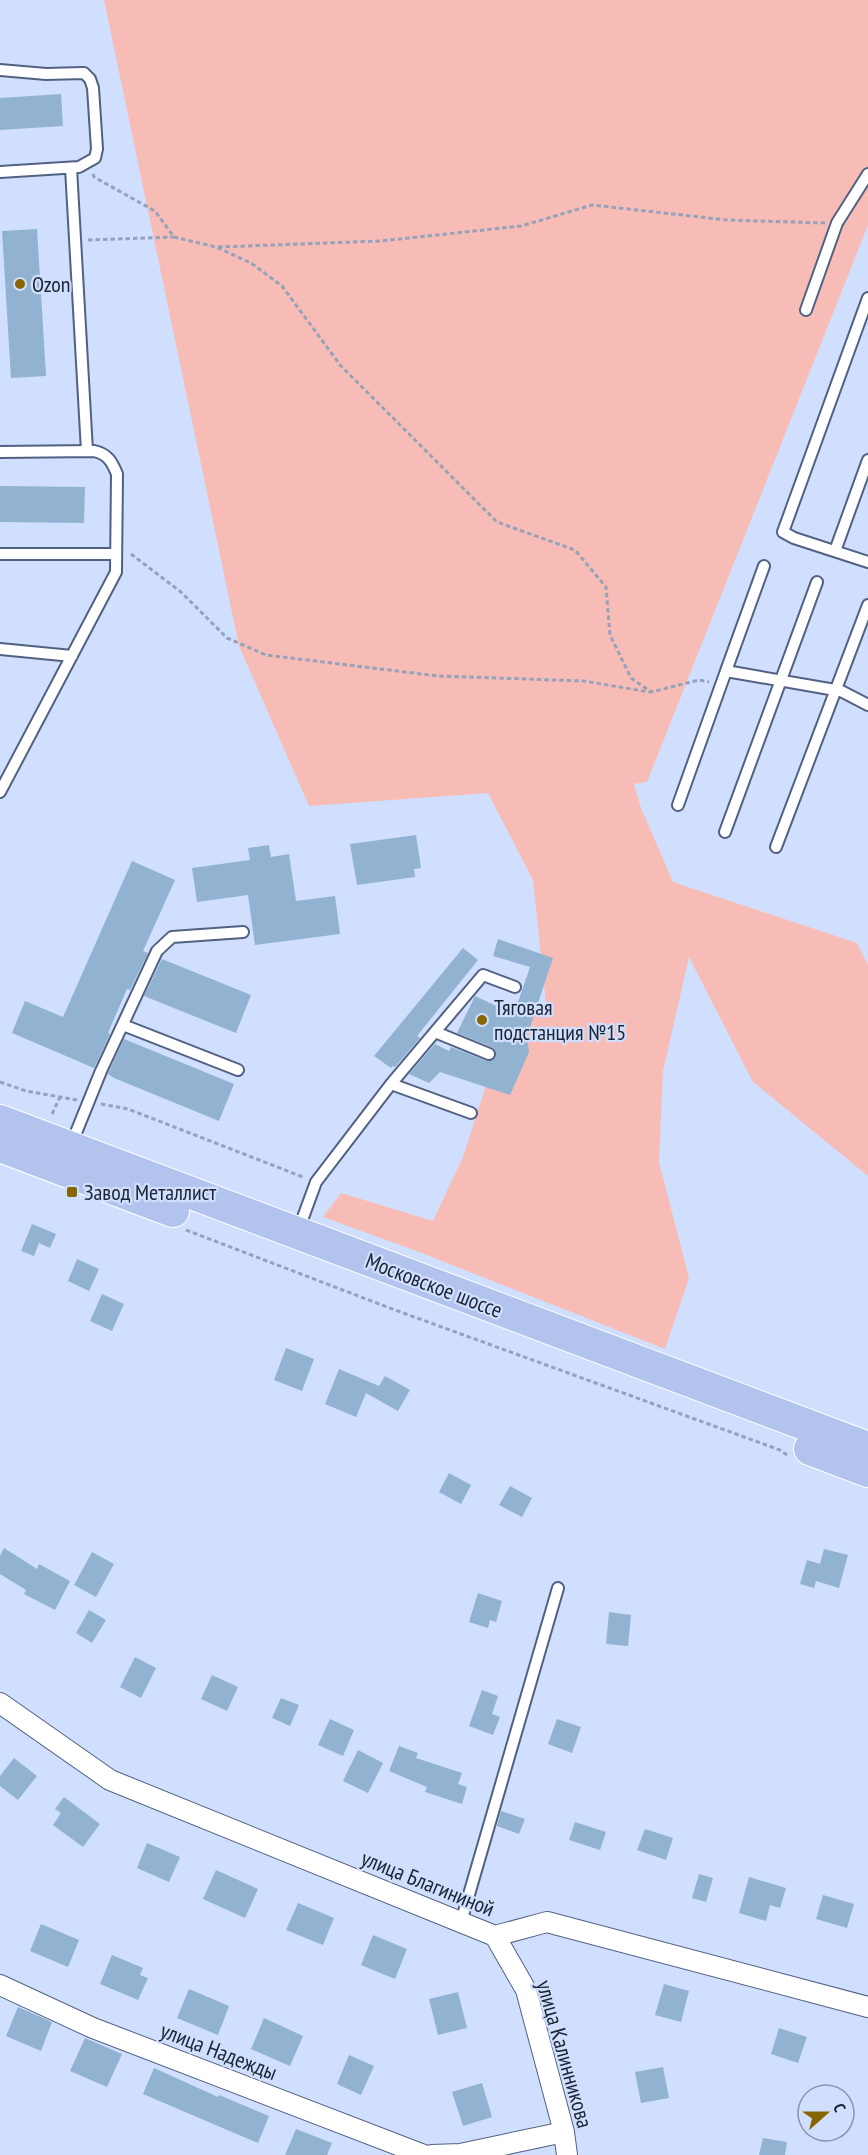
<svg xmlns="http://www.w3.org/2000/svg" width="868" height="2155" viewBox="0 0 868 2155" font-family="'PT Sans Narrow',sans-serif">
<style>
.green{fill:#f8bcb6}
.building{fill:#91b2d1}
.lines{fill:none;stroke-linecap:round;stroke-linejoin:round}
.service-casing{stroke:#526183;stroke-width:14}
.minor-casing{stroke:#526183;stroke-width:22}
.primary-casing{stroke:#fff;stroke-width:34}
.path{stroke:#95a2bb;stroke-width:3;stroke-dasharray:4.5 3;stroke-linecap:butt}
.service{stroke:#fff;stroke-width:10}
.minor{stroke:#fff;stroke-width:20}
.primary{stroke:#b2c4ed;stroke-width:32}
.poi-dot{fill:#876601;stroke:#d0dffe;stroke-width:2}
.labels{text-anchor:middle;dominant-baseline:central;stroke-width:4.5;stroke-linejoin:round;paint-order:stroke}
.poi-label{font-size:22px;fill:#1c2331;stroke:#d0dffe;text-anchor:start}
.street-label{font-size:22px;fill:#1c2331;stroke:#d0dffe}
</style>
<rect width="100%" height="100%" fill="#d0dffe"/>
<path class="green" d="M104 0H868V225L647 782 634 784 641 808 673 882 857 943 868 965V1176L753 1082 689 957 663 1071 659 1162 689 1278 665 1349 419 1252 323 1217 341 1193 433 1221 463 1157 509 1014 547 1013 533 880 488 793 309 806 239 646Z"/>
<path class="building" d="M61 94 63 126 0 130V98Z
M37 229 46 376 11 378 2 231Z
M0 486 85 487 84 523 0 522Z
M416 835 421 868 414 869 415 877 357 885 350 844Z
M269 845 271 857 289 854 296 901 335 896 340 934 255 945 248 895 197 902 192 868 250 860 248 848Z
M132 861 175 880 143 951 148 953 130 990 127 989 108 1033 110 1034 94 1068 12 1033 25 1001 63 1017Z
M498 939 553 958 527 1036 529 1052 510 1095 440 1072 429 1083 409 1074 435 1044 449 1051 451 1047 487 1061H491L496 1057V1052L492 1047 457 1033 475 996 514 1014 530 967 493 956Z
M463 948 478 960 417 1036 420 1038 395 1067 393 1066 391 1068 374 1056Z
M162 959 251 995 236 1033 144 996Z
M124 1039 234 1084 219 1121 114 1078 108 1074Z
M32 1224 56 1234 50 1248 39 1243 34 1256 21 1251Z
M77 1259 99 1269 89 1291 68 1281Z
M102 1294 124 1304 112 1331 90 1321Z
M286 1348 314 1359 302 1391 274 1380Z
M339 1369 379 1386 385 1376 410 1390 398 1411 366 1393 356 1417 325 1404Z
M449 1473 471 1485 461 1504 439 1492Z
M510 1486 532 1498 522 1517 499 1505Z
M4 1548 37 1569 39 1564 70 1581 55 1610 24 1594 26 1590 0 1574V1556Z
M824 1549 848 1555 839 1588 816 1581 814 1588 800 1584 807 1560 820 1564Z
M92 1552 114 1564 96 1597 74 1585Z
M478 1593 502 1601 496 1622 490 1620 488 1628 469 1622Z
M89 1610 106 1620 92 1643 76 1633Z
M609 1612 631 1615 628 1646 606 1644Z
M135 1657 156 1668 141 1698 120 1687Z
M212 1675 238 1687 227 1711 201 1699Z
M482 1690 498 1696 492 1714 500 1717 493 1735 469 1726Z
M281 1698 299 1705 290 1726 272 1718Z
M330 1719 354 1730 343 1756 318 1745Z
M557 1719 581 1727 572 1753 548 1744Z
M399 1746 418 1753 416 1758 462 1773 458 1784 467 1787 462 1804 425 1792 427 1787 389 1771Z
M358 1750 383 1763 368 1793 343 1781Z
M14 1758 37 1776 18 1800 0 1786V1776Z
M64 1797 100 1824 83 1847 53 1825 61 1813 55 1809Z
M501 1811 525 1819 519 1834 497 1826Z
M575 1822 606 1832 600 1850 569 1840Z
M645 1829 673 1838 666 1860 637 1850Z
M147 1843 180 1857 169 1882 137 1868Z
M216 1870 258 1889 245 1918 203 1899Z
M699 1874 713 1878 706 1902 692 1898Z
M749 1877 786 1888 780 1908 770 1905 766 1921 739 1913Z
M823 1895 854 1904 847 1928 816 1919Z
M298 1903 334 1918 323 1945 286 1930Z
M41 1924 79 1940 68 1967 30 1951Z
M373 1935 407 1949 395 1979 361 1965Z
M112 1955 143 1968 140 1975 148 1978 138 2000 100 1984Z
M664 1984 689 1991 681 2022 655 2015Z
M189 1989 229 2006 218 2035 177 2018Z
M458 1992 467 2028 438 2035 429 1999Z
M18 2007 52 2022 41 2051 6 2036Z
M264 2018 303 2036 290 2066 251 2049Z
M779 2028 807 2037 798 2063 771 2054Z
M85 2038 122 2054 107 2087 70 2071Z
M349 2055 374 2066 361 2095 337 2084Z
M663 2067 669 2098 641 2103 635 2072Z
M154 2068 218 2097 219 2095 269 2116 258 2143 143 2094Z
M482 2083 492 2117 463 2126 452 2092Z
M296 2129 332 2143 327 2155H285Z
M763 2138 787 2142 785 2155H759Z"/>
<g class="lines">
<defs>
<path id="service" d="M0 70 46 74 84 73 90 79 93 88 97 149 95 158 79 167 0 172
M71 168 87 451
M868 298 783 532 794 538 868 562
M806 310 837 223 868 174
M0 452 94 451C108 454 112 462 117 474L116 572 0 792
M835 551 868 460
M0 554H116
M764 566 726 671 841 691 868 705
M0 649 72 656
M678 805 726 671
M725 832 817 582
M776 847 868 605
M123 1025 238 1070
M435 1032 489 1054
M391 1084 471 1113
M71 1145 101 1071 157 951 172 937 243 932
M298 1231 316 1182 391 1084 483 975 515 987
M461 1922 558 1588"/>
<path id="minor" d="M0 1703 110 1780 495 1936 547 1922 868 2007
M495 1936 526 1990 564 2132 567 2155
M0 1985 93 2028 424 2155
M432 2155 460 2154 564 2132"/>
<path id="primary" d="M0 1121 868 1448
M0 1146 173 1211
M810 1449 868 1471"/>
</defs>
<use href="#service" class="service-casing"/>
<use href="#minor" class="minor-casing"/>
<use href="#primary" class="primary-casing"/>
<path class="path" d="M93 174 94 177 155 211 174 237 216 247 251 263 282 286 341 366 497 522 575 550 606 587 610 635 631 678 651 692 699 680 709 682
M88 240 174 237
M218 247 381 241 521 226 592 205 727 220 825 223
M131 554 181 592 227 638 266 655 438 676 584 681 649 692
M0 1082 26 1091 77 1100
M101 1104 128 1109 303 1177
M52 1114 60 1097
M186 1230 395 1310 780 1450 787 1455"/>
<use href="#service" class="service"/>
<use href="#minor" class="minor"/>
<use href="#primary" class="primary"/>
</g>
<g class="poi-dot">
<circle cx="20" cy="284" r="6"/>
<circle cx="482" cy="1020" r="6"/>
<rect x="66" y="1186" width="12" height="12" rx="3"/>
</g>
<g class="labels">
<g class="poi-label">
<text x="32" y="284">Ozon</text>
<text x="494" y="1007">Тяговая<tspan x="494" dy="25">подстанция №15</tspan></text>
<text x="84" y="1192">Завод Металлист</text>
</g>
<g class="street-label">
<text transform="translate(434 1285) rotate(21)">Московское шоссе</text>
<text transform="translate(428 1883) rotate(22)">улица Благининой</text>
<text transform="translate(219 2051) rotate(21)">улица Надежды</text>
<text transform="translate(565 2054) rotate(74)">улица Калинникова</text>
</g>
</g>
<g transform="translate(826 2113) rotate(69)"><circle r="28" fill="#d0dffe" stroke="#8894ac" stroke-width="1.5"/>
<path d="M0-4.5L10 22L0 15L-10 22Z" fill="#876601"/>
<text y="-9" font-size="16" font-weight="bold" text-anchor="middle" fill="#1c2331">С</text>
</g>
</svg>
